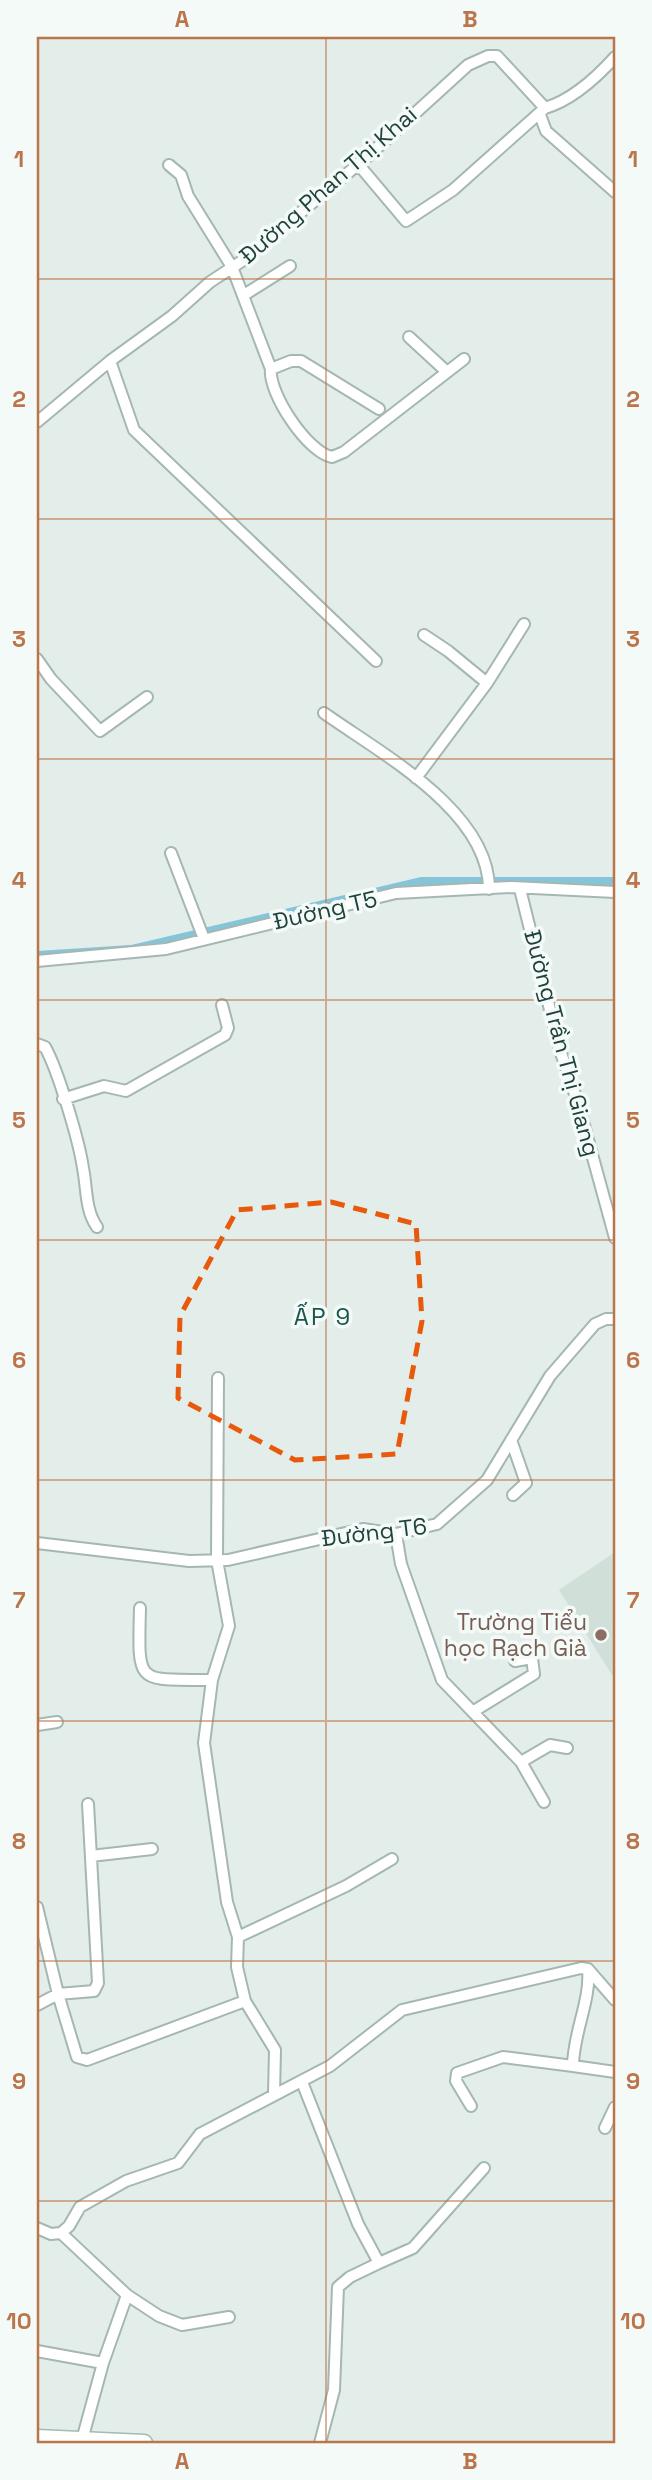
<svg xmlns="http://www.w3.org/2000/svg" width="652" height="2480" viewBox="0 0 652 2480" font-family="'Space Grotesk',sans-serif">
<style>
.built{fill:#d1dfd9}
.water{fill:#85c5da}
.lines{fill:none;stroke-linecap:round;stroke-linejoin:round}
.minor-casing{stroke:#a5b7b2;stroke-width:14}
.secondary-casing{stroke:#a0bcb4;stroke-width:19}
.minor{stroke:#fff;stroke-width:10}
.secondary{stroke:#fff;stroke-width:16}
.marked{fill:none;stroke:#e8590c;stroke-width:5;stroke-dasharray:14 9;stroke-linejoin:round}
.grid{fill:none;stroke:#bc754a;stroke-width:2;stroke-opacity:0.55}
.education-dot{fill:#8d6e63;stroke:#f4faf8;stroke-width:2.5}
.labels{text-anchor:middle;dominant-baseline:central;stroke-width:7;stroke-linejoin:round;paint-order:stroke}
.street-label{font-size:23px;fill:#20423c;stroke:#f4faf8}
.education-label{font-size:23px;fill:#785e54;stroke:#f4faf8;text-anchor:end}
.neighbourhood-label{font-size:24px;letter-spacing:2px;fill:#19574e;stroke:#f4faf8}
.neatline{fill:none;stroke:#bc754a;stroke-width:2.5}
.grid-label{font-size:23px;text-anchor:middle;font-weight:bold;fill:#bc754a}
</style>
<rect width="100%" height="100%" fill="#e3eeea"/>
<path class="built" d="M615 1552V1680L559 1590Z"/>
<path class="water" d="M421 877H615V886H425L389 891 158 947 37 957V951L131 945Z"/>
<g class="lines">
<defs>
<path id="minor" d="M540 115 546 131 615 192
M358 164 406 221 453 190 545 108
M169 165 181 175 188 196 232 267 271 369C268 393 308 453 332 457L344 452 464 359
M244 295 290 266
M409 337 447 372
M110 361 134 430 376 661
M271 369 291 361H301L379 409
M37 422 110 361 172 316 210 282 245 259 367 157 468 65 488 56H497L545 108C572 100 597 77 615 57
M424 635 448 651 487 683
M37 659 51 679 100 731 147 697
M324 713C380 753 489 811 489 889
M416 778 487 683 524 624
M171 853 204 939
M520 889 560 1050 578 1103 615 1238
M37 961 166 949 396 893 512 887 615 892
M37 1044 45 1047C58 1070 79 1141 83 1168 87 1188 85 1210 97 1227
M63 1099 104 1086 126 1091 225 1035 228 1028 222 1005
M218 1378 217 1560 229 1626 212 1680 204 1743 227 1902 238 1937 237 1967 245 2001
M511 1440 526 1483 513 1495
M396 1534 401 1564 442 1680 521 1762 544 1802
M37 1543 189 1561 228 1560 363 1529 396 1534 437 1524 487 1480 550 1376 595 1324 606 1319H615
M140 1608C138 1687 136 1679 212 1680
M474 1711 534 1674 532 1658 515 1661
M37 1725 57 1722
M521 1762 550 1745 567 1748
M88 1804 98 1983 94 1991 58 1994 77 2057 87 2060 245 2001 275 2050 274 2094
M91 1856 152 1849
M37 1907 58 1994 37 2005
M238 1937 346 1886 392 1859
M588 1969C591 2001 573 2033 573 2066L615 2072
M302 2082 358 2224 379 2263 413 2248 484 2168
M471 2106 456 2081 457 2073 503 2057 573 2066
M605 2128 615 2107
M37 2228 51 2234 61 2233 69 2226 80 2207 126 2181 178 2163 200 2134 330 2066 402 2010 581 1968 588 1969 615 2000
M61 2233 127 2295 103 2363 82 2440
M127 2295 159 2316 182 2325 229 2317
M37 2351 103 2363
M320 2443 334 2390 338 2287 350 2277 379 2263"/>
<path id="secondary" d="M37 2438 144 2443"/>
</defs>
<use href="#minor" class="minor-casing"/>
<use href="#secondary" class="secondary-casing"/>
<use href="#minor" class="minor"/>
<use href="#secondary" class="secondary"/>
</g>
<path class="marked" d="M331 1202 416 1224 422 1321 397 1454 295 1460 178 1398 180 1316 237 1210Z"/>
<path class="grid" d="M326 37V2443M37 279H615M37 519H615M37 759H615M37 1000H615M37 1240H615M37 1480H615M37 1721H615M37 1961H615M37 2201H615"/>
<circle class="education-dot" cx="601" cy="1635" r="7"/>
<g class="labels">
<g class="street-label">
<text transform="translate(328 185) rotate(-41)">Đường Phan Thị Khai</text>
<text transform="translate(325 910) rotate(-13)">Đường T5</text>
<text transform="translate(562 1043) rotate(75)">Đường Trần Thị Giang</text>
<text transform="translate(374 1532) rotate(-7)">Đường T6</text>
</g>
<g class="education-label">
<text x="587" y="1622">Trường Tiểu<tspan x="587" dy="26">học Rạch Già</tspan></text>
</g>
<g class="neighbourhood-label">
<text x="323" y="1316">ẤP 9</text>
</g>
</g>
<rect width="652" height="2480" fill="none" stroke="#f4faf8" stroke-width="77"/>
<rect x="38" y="38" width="576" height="2404" class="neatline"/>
<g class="grid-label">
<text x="182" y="27">A</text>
<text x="470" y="27">B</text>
<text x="19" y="167">1</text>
<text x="633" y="167">1</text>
<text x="19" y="407">2</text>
<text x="633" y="407">2</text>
<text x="19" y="647">3</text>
<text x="633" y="647">3</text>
<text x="19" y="888">4</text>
<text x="633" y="888">4</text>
<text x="19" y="1128">5</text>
<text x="633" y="1128">5</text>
<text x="19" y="1368">6</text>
<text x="633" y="1368">6</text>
<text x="19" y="1608">7</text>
<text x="633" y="1608">7</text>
<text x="19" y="1849">8</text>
<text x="633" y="1849">8</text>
<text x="19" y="2089">9</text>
<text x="633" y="2089">9</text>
<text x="19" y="2329">10</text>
<text x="633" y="2329">10</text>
<text x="182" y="2469">A</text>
<text x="470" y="2469">B</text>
</g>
</svg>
